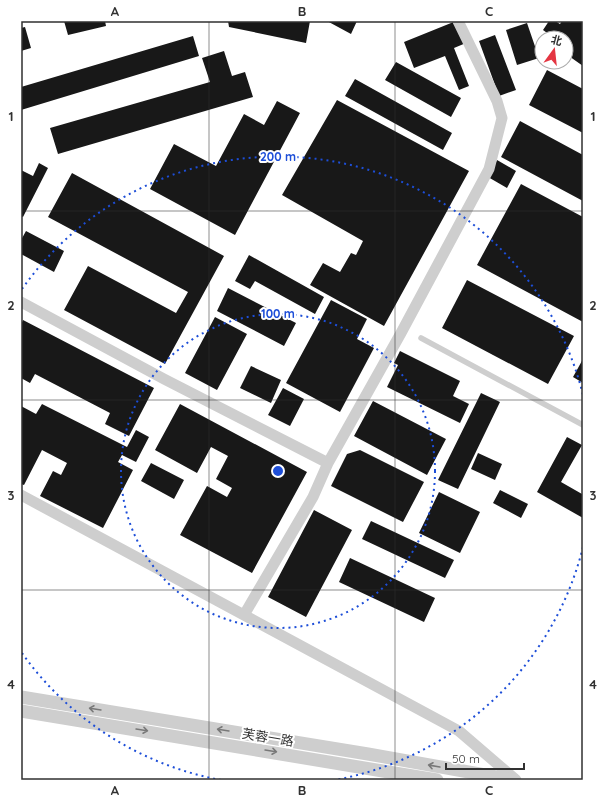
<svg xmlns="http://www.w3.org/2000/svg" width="604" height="801" viewBox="0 0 604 801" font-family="Quicksand,'Noto Sans SC',sans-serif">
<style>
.building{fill:#181818}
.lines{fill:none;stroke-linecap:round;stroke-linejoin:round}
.service{stroke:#cecece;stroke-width:5.5}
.minor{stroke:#cecece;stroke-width:11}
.tertiary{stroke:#cecece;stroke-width:13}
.oneway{stroke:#787878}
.grid{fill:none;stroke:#313131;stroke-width:1;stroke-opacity:0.55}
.ring{fill:none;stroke:#1d4ed8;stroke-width:2;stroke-dasharray:2 4}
.labels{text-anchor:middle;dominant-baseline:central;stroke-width:4;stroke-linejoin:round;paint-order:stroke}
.street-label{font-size:13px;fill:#313131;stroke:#fff}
.centre{fill:#1d4ed8;stroke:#fff;stroke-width:2}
.ring-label{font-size:12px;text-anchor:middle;font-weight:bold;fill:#1d4ed8;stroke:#fff;stroke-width:4;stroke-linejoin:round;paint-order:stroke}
.neatline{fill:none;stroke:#313131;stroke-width:1.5}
.grid-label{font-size:13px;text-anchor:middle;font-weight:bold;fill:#313131}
</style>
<rect width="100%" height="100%" fill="#fff"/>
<path class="building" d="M64 21H105L106 26 68 35Z
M228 21H310L306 43 229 27Z
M327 21H357L351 34Z
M456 21 466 43 454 48 469 86 459 90 445 56 414 68 404 42Z
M549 21H555L560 24 562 21H583V66L566 54V38H554L543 30Z
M527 23 539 58 517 65 506 30Z
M25 27 31 48 21 51V28Z
M495 35 516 90 499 96 479 41Z
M193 36 199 56 21 110V87Z
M224 51 232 76 245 72 253 97 58 154 50 128 210 82 202 58Z
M396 62 461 98 451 117 385 80Z
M547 70 583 89V133L529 105Z
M355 79 452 133 443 150 345 96Z
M337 100 469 171 384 326 310 285 323 263 340 272 351 253 356 255 363 241 282 195Z
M277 101 300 113 235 235 150 189 174 144 216 166 244 114 264 125Z
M520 121 583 155V201L501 157Z
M497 160 516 171 507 188 488 177Z
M39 163 48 168 23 217 21 216V170L33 176Z
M72 173 224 256 165 364 64 310 88 266 176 313 188 292 48 217Z
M521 184 583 217V322L477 265Z
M26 231 64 251 54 272 21 254V240Z
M249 255 324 297 315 314 255 281 250 289 235 281Z
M467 280 574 336 548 384 442 328Z
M228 288 296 323 284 346 217 311Z
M331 300 367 319 357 339 374 348 340 412 286 383Z
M215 317 247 334 217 390 185 373Z
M23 320 154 388 129 436 105 424 110 413 35 374 30 383 21 378V325Z
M400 351 460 381 453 396 469 404 460 423 387 387 398 365 394 363Z
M583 359V383L573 377Z
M251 366 281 380 271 403 240 388Z
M283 388 304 399 290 426 268 415Z
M481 393 500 402 458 489 438 480Z
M373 401 446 439 427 475 354 436Z
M42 404 127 447 136 430 149 437 136 462 122 455 118 462 133 470 103 528 40 496 53 471 61 475 67 463 42 450 24 485 21 484V406L36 414Z
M180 404 307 472 252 573 180 535 207 486 227 497 232 488 216 479 228 456 211 447 197 473 155 450Z
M567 437 582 445 561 482 582 494 583 492V518L537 492Z
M360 450 424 482 403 522 331 486 347 454Z
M478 453 502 464 495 480 471 469Z
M151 463 184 480 174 499 141 481Z
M500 490 528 504 521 518 493 503Z
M439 492 480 512 460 553 419 533Z
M314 510 352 530 306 617 268 597Z
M371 521 454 560 445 578 362 539Z
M350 558 435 598 424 622 339 582Z"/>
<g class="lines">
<path class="service" d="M421 338 583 425"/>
<path class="minor" d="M21 302 164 379 328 463
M21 495 459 731 516 780
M244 615 313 497 328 463 401 333 489 169 502 118 497 101 458 21"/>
<path class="tertiary" d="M21 697 368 754 514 780
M21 711 437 780"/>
</g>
<defs><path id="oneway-shaft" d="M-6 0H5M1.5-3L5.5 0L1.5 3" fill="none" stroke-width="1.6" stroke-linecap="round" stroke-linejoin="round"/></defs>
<g class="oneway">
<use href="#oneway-shaft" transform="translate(95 709) rotate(-171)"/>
<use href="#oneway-shaft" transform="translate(142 730) rotate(9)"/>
<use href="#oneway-shaft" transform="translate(223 730) rotate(-171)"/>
<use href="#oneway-shaft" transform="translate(271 751) rotate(9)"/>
<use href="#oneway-shaft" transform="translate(434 766) rotate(-170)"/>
</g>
<path class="grid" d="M209 21V780M395 21V780M21 211H583M21 400H583M21 590H583"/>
<g class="ring">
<circle cx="278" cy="471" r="157"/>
<path d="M583 547A314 314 0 0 1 335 780M221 780A314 314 0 0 1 22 653M22 289A314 314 0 0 1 583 395"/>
</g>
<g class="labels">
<g class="street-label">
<text transform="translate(268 737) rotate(9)">芙蓉一路</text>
</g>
</g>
<circle cx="278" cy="471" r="6" class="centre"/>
<g class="ring-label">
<text x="278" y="161">200 m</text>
<text x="278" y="318">100 m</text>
</g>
<rect width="604" height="801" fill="none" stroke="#ffffff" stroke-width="44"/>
<g transform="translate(554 50) rotate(15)"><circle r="19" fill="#ffffff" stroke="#adadad"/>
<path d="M0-3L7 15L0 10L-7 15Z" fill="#e43642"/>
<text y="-6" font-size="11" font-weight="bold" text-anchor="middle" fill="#313131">北</text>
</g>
<path d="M446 763v6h78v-6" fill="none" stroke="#313131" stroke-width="2"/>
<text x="452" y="763" font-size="12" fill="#313131" stroke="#ffffff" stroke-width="3" paint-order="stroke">50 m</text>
<rect x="22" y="22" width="560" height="757" class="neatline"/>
<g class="grid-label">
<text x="115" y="16">A</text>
<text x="302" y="16">B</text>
<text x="489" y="16">C</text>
<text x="11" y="121">1</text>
<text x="593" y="121">1</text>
<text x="11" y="310">2</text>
<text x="593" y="310">2</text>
<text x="11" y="500">3</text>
<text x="593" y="500">3</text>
<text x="11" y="689">4</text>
<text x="593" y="689">4</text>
<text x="115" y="795">A</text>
<text x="302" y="795">B</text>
<text x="489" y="795">C</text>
</g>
</svg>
